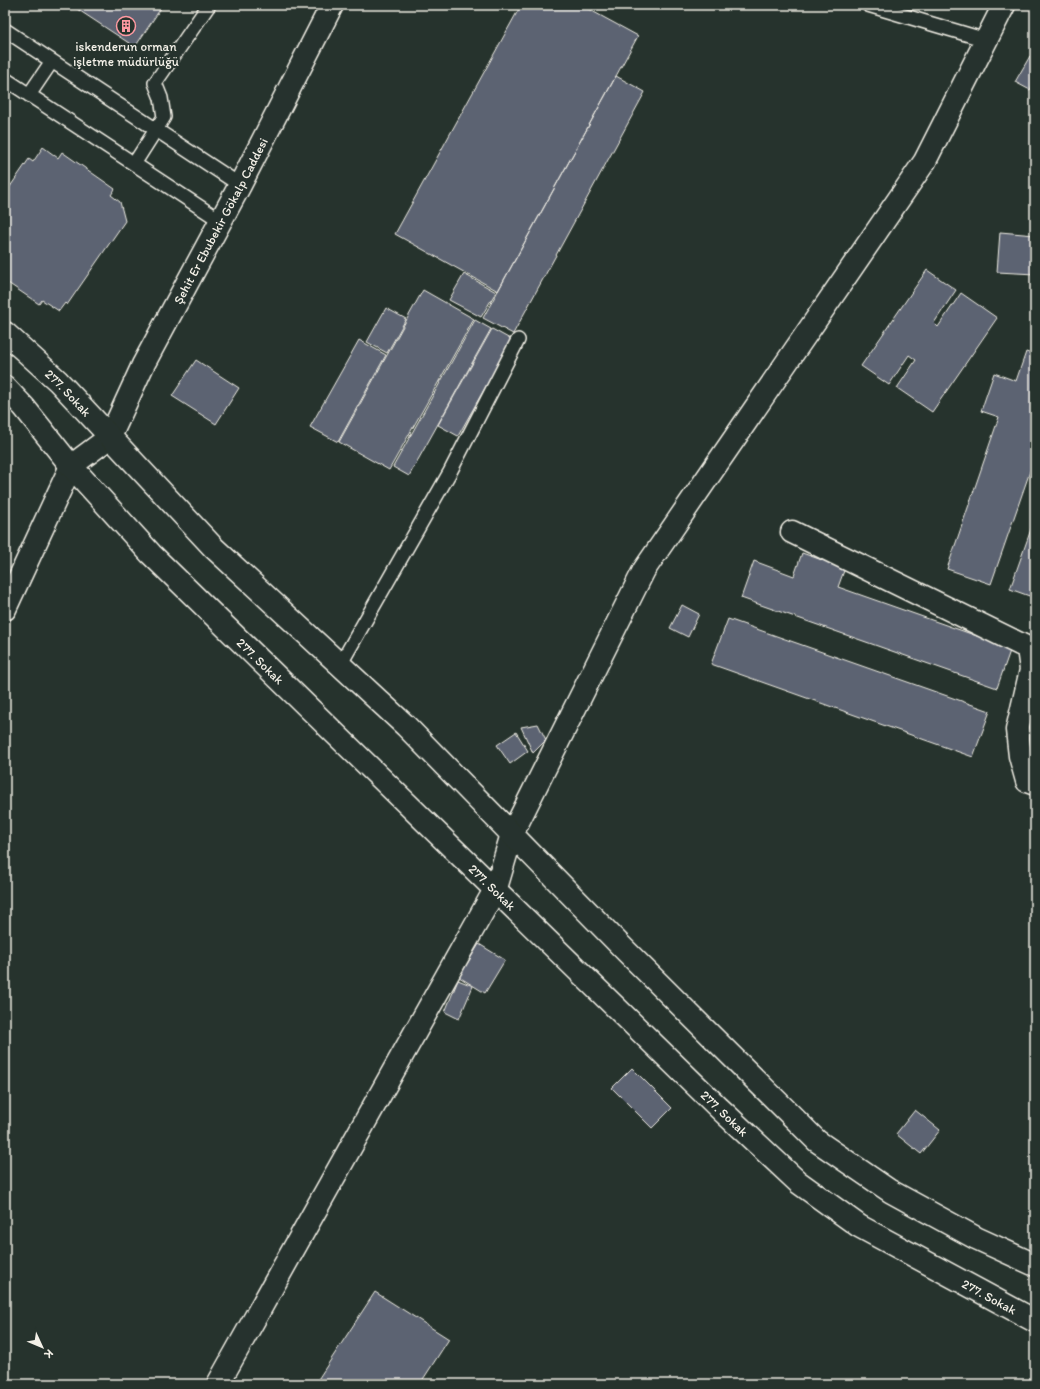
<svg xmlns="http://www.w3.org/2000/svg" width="1040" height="1389" viewBox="0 0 1040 1389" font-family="Itim,sans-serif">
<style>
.building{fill:#5c6472;stroke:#f4f1e8}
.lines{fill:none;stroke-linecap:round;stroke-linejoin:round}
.lane-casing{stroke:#f4f1e8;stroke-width:16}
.street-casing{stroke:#f4f1e8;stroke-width:25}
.secondary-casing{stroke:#f4f1e8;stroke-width:25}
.lane{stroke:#26332d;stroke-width:13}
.street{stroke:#26332d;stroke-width:22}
.secondary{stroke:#26332d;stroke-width:22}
.labels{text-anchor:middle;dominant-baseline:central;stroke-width:4;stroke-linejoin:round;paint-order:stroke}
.poi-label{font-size:13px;fill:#f4f1e8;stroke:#26332d}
.street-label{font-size:13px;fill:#f4f1e8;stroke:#26332d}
</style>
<rect width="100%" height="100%" fill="#26332d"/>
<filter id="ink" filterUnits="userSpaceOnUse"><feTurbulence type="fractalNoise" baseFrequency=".025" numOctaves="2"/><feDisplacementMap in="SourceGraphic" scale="8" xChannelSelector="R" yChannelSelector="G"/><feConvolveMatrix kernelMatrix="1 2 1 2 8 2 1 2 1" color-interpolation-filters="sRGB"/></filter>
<g filter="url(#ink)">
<path class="building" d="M71 5H163L135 47Z
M521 5H581L638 36 498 291 395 234Z
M1030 56 1035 58V81L1030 90 1015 82Z
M616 76 645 92 513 334 483 318Z
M43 147 58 158 62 152 115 189 111 195 120 202 125 221 67 305 65 303 59 311 42 300 39 304 5 281V194L29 159 33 162Z
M1000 232 1035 235V274L997 272Z
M927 270 956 290 934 323 938 327 961 293 997 318 932 412 897 388 916 360 909 355 889 385 861 366Z
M464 274 496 292 481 317 449 300Z
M423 290 474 319 389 470 339 442Z
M386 308 406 319 387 353 367 342Z
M475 320 491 329 409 476 393 467Z
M492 329 512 340 458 436 438 425Z
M359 340 386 355 338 442 310 427Z
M1026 352 1035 355V457L991 584 947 569 999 417 981 411 994 373 1016 381Z
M196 360 239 388 216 424 172 396Z
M1035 518V598L1010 589Z
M802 553 845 568 838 587 1011 648 997 688 741 598 754 561 794 576Z
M682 605 699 614 688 637 670 628Z
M728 619 990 711 973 757 711 664Z
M538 724 546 740 533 753 521 727Z
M516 732 528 751 510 764 497 745Z
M479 944 505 960 485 993 459 977Z
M458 980 473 986 459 1019 445 1012Z
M632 1068 672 1108 652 1128 612 1088Z
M915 1110 940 1130 921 1154 896 1134Z
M375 1292 449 1339 420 1384H315Z"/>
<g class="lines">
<defs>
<path id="lane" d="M868 5 986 40
M5 30 240 185
M5 79 221 221
M29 95 52 61
M134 164 164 117 161 98 155 83 209 5
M340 665 450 472 518 340"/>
<g id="street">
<path d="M792 532 1028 648 1031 670 1017 730 1020 756 1027 781 1035 784"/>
<path id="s1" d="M5 609 71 466 110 437 143 365 240 185 332 5"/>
<path d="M218 1384 496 888 512 834 644 570 925 161 1004 5"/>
</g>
<g id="secondary">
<path id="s2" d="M5 333 58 381 214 548 406 726 627 952 817 1141 890 1191 976 1238 1035 1265"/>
<path id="s3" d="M5 387 24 407 71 466 151 554 717 1106 798 1182 859 1226 1035 1321"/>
</g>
</defs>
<use href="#lane" class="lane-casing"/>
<use href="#street" class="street-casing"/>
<use href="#secondary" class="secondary-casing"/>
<use href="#lane" class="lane"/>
<use href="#street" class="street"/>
<use href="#secondary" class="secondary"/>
</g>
</g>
<defs>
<symbol id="building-ring" viewBox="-11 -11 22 22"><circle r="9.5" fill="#26332d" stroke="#ff9aa2" stroke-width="1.5"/><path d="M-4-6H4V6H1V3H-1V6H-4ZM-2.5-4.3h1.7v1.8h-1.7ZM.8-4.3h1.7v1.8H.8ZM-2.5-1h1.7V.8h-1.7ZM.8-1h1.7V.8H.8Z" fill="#ff9aa2"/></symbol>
</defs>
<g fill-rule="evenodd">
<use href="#building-ring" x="115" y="15" width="22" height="22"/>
</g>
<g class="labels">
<g class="poi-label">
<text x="126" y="46">iskenderun orman<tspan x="126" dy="15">işletme müdürlüğü</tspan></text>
</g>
<g class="street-label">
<text stroke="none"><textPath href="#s1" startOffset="449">Şehit Er Ebubekir Gökalp Caddesi</textPath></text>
<text stroke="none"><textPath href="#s2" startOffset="87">277. Sokak</textPath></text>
<text stroke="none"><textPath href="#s3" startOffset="375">277. Sokak</textPath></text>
<text stroke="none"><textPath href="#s3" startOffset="699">277. Sokak</textPath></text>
<text stroke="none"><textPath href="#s3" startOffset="1023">277. Sokak</textPath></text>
<text stroke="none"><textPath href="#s3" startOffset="1347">277. Sokak</textPath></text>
</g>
</g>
<rect width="1040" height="1389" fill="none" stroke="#26332d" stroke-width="20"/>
<rect x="10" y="10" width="1020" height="1369" fill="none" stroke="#f4f1e8" stroke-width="1.5" filter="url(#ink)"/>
<g transform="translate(42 1347) rotate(134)" stroke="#26332d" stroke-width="3" paint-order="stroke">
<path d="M0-3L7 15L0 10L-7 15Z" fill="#f4f1e8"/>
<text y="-6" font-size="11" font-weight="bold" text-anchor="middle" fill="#f4f1e8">K</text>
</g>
</svg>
